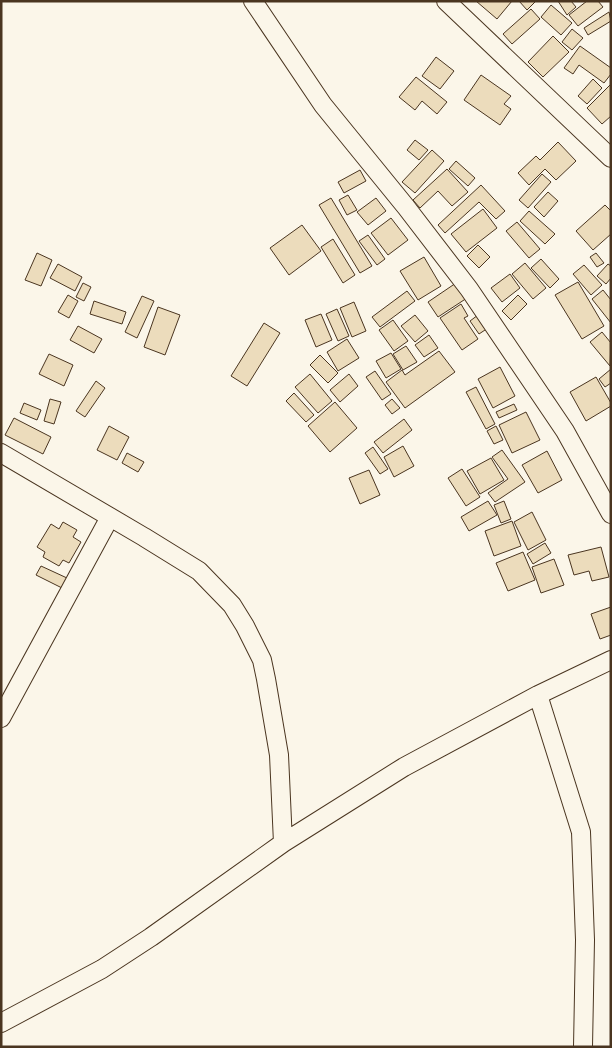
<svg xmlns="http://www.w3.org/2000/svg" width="612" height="1048" viewBox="0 0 612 1048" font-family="Commissioner,sans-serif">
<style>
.building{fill:#ecdcbc;stroke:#4a3520}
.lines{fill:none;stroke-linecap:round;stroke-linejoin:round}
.street-casing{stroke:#4a3520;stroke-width:20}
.street{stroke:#fbf6e9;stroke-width:18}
</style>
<rect width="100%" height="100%" fill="#fbf6e9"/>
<path class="building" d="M476 1H512L497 19Z
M519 1H536L527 10Z
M558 1H571L576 7 567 15Z
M587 1H598L603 7 578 26 569 15Z
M551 5 572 23 561 35 541 17Z
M531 9 540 19 512 44 503 34Z
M609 12 611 21 588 35 584 28Z
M572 29 583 38 572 50 562 42Z
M553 36 569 52 543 77 528 62Z
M580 46 611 68V74L604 83 579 65 573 74 564 68Z
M436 57 454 71 440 89 422 76Z
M481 75 511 96 504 104 511 109 500 125 464 100Z
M416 77 447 102 437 114 422 101 415 110 399 97Z
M593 79 602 88 587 104 578 96Z
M611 84V116L602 124 587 108Z
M415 140 428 150 419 160 407 150Z
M558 142 576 161 556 180 545 169 529 185 518 173 536 156 540 160Z
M432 150 444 161 415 193 402 182Z
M456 161 475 178 468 186 449 169Z
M447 169 468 192 452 206 438 191 420 208 413 200Z
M360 170 366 181 344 193 338 182Z
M542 174 551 182 528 208 519 200Z
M481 185 505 211 496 219 479 202 445 233 438 225Z
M548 192 558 201 544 217 534 207Z
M348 195 357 210 347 215 339 200Z
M331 198 372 266 360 273 319 205Z
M376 198 386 211 368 225 357 212Z
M605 205 611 211V234L593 250 576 231Z
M483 209 497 228 466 252 451 234Z
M529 211 555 234 545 244 520 221Z
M391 218 408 240 388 255 371 233Z
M517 222 540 249 529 258 506 231Z
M302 225 321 251 289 275 270 248Z
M368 235 385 259 377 265 359 241Z
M333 239 355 275 343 283 321 247Z
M478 245 490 257 479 268 467 256Z
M37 253 52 260 41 286 25 280Z
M596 253 604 263 597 267 590 257Z
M424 257 441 286 418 300 400 271Z
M541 259 559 279 550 288 531 268Z
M525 263 546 288 533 299 512 274Z
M58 264 82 277 75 291 50 278Z
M608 264 611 266V278L606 284 597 276Z
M584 265 602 285 591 295 573 274Z
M510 274 520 288 502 302 491 288Z
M578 282 604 326 582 339 555 295Z
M83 283 91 287 84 301 76 297Z
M456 283 467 298 438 317 428 302Z
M603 290 611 300V323L592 299Z
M407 291 415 301 380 327 372 317Z
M68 295 78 301 69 318 58 312Z
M518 295 527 304 511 320 502 311Z
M142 296 154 301 137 338 125 332Z
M94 301 126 312 122 324 90 314Z
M354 302 366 331 352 337 340 308Z
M461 304 468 316 464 318 478 339 462 350 440 318Z
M158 307 180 315 165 355 144 347Z
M337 309 349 336 338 341 326 314Z
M321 314 332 340 316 347 305 320Z
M415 315 428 331 415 342 401 326Z
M478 315 488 328 479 334 470 321Z
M393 320 408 341 394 351 379 330Z
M264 323 280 333 247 386 231 376Z
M78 326 102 339 94 353 70 340Z
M602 332 611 343 610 366 590 342Z
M429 335 438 348 424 357 415 345Z
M347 339 359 358 338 371 327 352Z
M406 346 417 362 403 370 393 354Z
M439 351 455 372 405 408 386 382 402 370 405 375Z
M391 353 401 369 386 378 376 361Z
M49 354 73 365 64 386 39 374Z
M320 355 338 373 328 383 310 365Z
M500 367 515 396 493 408 478 379Z
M611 369V383L605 387 599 379Z
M375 371 391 394 382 400 366 377Z
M310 374 332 401 318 413 295 387Z
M349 374 358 386 340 402 330 390Z
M596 377 611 403V406L586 421 570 392Z
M96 381 105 388 85 417 76 411Z
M476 387 495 424 486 429 466 392Z
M294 393 314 415 306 422 286 401Z
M50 399 61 402 54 424 44 421Z
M392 399 400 408 392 414 385 405Z
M335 402 357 428 330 452 308 426Z
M24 403 41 410 37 420 20 413Z
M514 404 517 410 499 418 496 412Z
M526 412 540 440 512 453 499 425Z
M14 418 51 437 43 454 5 435Z
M404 419 412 430 383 453 374 442Z
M109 426 129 437 117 460 97 450Z
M496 426 503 440 494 444 487 431Z
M403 446 414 466 394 477 384 457Z
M373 447 388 469 380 474 365 453Z
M502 450 525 482 495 502 488 493 508 479 492 457Z
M547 451 562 480 538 493 522 465Z
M127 453 144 462 138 472 122 463Z
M491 458 504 480 480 494 467 471Z
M462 469 480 497 466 506 448 478Z
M369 470 380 495 360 504 349 478Z
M488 501 497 515 469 531 461 517Z
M504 501 511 519 501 523 494 505Z
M532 512 546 540 528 550 514 522Z
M512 521 521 546 494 556 485 531Z
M63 522 77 530 73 537 81 542 69 563 63 560 59 566 43 557 45 552 37 547 51 524 59 529Z
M545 543 551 553 533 564 527 554Z
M601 547 609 577 592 581 589 571 574 575 568 555Z
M523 552 535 580 508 591 496 563Z
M554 559 564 585 541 593 532 567Z
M41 566 67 578 62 588 36 575Z
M611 607V635L600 639 591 614Z"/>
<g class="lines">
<defs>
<path id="street" d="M253 1 323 105 406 207 469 289 565 431 611 514
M446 1 611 158
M1 453 144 537 199 571 232 605 245 626 262 660 266 679 279 755 283 843
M538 695 581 832 585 940 583 1047
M1 718 110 517
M1 1023 102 969 151 937 283 843 404 767 538 695 611 660"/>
</defs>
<use href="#street" class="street-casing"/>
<use href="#street" class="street"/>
</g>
<rect width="612" height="1048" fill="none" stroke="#4a3520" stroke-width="5"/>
</svg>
